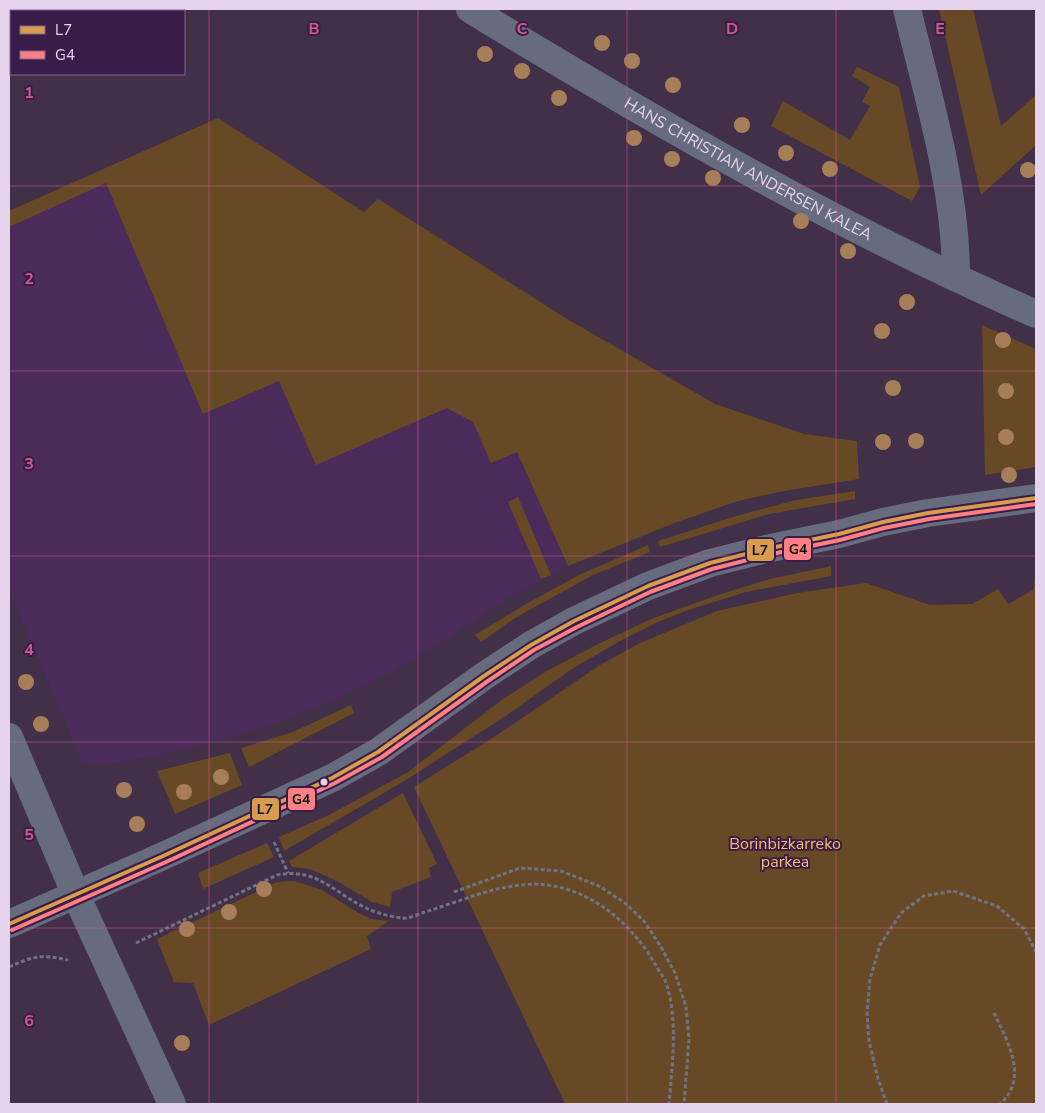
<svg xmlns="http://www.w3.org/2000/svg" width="1045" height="1113" viewBox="0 0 1045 1113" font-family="'Nunito Sans',sans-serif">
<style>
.built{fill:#4b2b5a}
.green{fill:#674a25}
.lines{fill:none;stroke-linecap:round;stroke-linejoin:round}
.path{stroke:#717284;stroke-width:3;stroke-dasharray:4 2.5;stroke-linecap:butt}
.minor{stroke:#666c7e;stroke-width:28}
.bus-1-casing{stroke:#3a1c48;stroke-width:8}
.bus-2-casing{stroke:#3a1c48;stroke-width:8}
.bus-1{stroke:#d79c4e;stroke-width:4}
.bus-2{stroke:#ff8084;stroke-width:4}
.tree{fill:#a67e58}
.grid{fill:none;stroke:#cf5a8f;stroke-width:1;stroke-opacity:0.55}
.bus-dot{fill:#e6d4ef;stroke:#3a1c48;stroke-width:2}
.labels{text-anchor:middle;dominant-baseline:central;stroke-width:4;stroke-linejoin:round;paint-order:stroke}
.street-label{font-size:16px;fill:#e6d4ef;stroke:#3a1c48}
.park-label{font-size:16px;fill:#f9bd65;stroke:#3a1c48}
.grid-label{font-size:16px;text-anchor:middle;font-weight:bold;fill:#cf5a8f;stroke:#3a1c48;stroke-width:4;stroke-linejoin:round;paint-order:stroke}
.line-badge{stroke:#3a1c48;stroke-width:2}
.pale-badge-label{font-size:14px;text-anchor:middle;font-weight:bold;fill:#111}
</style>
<rect width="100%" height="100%" fill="#413048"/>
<path class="built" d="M218 118 400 235 517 452 568 567 507 598 454 634 386 675 337 699 286 719 227 739 139 759 102 765 82 762 9 589V211Z"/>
<path class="green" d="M939 9H973L1001 126 1036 95V145L981 195Z
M857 67 899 87 920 187 912 201 771 126 783 101 850 140 870 106 862 102 870 87 852 76Z
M218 118 364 212 378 199 567 319 715 404 804 434 857 441 859 479 784 491 738 501 677 522 568 566 517 452 491 463 473 422 447 408 316 465 279 381 203 414 106 183 9 227V211Z
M982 325 1036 349V467L985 475Z
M855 491V499L769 514 660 547 658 541 736 516 796 500Z
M518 497 551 575 541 579 508 502Z
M648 545 650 552 593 575 515 618 481 642 475 635 526 604 579 575Z
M831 566V576L746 592 688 610 658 622 620 641 572 669 507 715 406 780 284 851 279 837 329 815 408 772 503 699 547 671 598 644 651 619 718 595 770 579Z
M1036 576V1104H565L414 787 494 737 600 665 640 643 717 611 797 593 866 583 930 605 972 604 998 589 1008 604 1033 590Z
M351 705 354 713 249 767 241 748 293 732Z
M230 753 242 785 175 814 157 771Z
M403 793 437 864 429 868 431 877 392 892 390 907 372 902 339 882 310 869 292 867 289 861Z
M267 843 274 857 203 889 198 873Z
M294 881 320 889 357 912 371 919 389 921 367 936 371 949 209 1025 193 983 174 982 157 939 277 882Z"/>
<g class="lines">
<path class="path" d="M274 842 288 873
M454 892 520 868 561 871 599 886 625 903 644 921 661 947 675 973 686 1007 689 1039 684 1104
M136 943 277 875C317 867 334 893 366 908 376 913 392 917 403 918 409 919 418 914 425 912 448 905 473 895 497 889 508 887 523 884 534 884 587 885 630 921 655 964 658 969 662 975 665 980 679 1017 672 1066 669 1104
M9 967C34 956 40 954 68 960
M994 1013C1008 1042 1029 1078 1000 1104
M887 1104 878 1079 869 1041 867 1013 870 979 880 945 901 913 924 896 953 891 997 906 1024 929 1036 952"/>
<g class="minor">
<path id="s1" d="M470 9C653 121 839 228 1036 314"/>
<path d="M907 9C928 97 956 186 956 277"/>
<path d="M9 737 76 895 172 1104"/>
<path d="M9 924 163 856 332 778 378 752 484 676 531 645 574 621 648 586 710 563 766 549 839 534 883 522 928 513 1036 498"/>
</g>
<defs>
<path id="bus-1" d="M9 924 163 856 332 778 378 752 484 676 531 645 574 621 648 586 710 563 766 549 839 534 883 522 928 513 1036 498"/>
<path id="bus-2" d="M12 930 166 862 335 783 382 757 488 681 534 650 577 627 650 592 712 569 767 555 840 540 884 528 929 519 1036 504"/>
</defs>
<use href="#bus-1" class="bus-1-casing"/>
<use href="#bus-2" class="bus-2-casing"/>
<use href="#bus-1" class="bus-1"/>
<use href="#bus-2" class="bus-2"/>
</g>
<g class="tree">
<circle cx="602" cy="43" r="8"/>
<circle cx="485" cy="54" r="8"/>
<circle cx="632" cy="61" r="8"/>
<circle cx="522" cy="71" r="8"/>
<circle cx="673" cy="85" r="8"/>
<circle cx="559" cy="98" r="8"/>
<circle cx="742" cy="125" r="8"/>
<circle cx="634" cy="138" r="8"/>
<circle cx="786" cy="153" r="8"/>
<circle cx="672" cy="159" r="8"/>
<circle cx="830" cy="169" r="8"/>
<circle cx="1028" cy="170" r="8"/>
<circle cx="713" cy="178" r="8"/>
<circle cx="801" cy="221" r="8"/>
<circle cx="848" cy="251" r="8"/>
<circle cx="907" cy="302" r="8"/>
<circle cx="882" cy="331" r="8"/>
<circle cx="1003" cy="340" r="8"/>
<circle cx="893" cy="388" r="8"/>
<circle cx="1006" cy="391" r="8"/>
<circle cx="1006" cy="437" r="8"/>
<circle cx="916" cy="441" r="8"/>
<circle cx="883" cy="442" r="8"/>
<circle cx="1009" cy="475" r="8"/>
<circle cx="26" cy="682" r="8"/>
<circle cx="41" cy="724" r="8"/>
<circle cx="221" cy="777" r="8"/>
<circle cx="124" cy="790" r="8"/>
<circle cx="184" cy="792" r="8"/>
<circle cx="137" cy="824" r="8"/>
<circle cx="264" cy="889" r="8"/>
<circle cx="229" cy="912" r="8"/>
<circle cx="187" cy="929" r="8"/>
<circle cx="182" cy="1043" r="8"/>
</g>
<path class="grid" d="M209 9V1104M418 9V1104M627 9V1104M836 9V1104M9 186H1036M9 371H1036M9 556H1036M9 742H1036M9 928H1036"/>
<circle class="bus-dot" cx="324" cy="782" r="4.5"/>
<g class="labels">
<g class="street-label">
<text stroke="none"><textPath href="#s1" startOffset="321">HANS CHRISTIAN ANDERSEN KALEA</textPath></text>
</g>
<g class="park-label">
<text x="785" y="844">Borinbizkarreko<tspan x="785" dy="18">parkea</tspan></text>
</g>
</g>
<g class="grid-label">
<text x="314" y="34">B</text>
<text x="522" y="34">C</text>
<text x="732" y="34">D</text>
<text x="940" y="34">E</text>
<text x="29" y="98">1</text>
<text x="29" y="284">2</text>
<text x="29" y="469">3</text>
<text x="29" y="655">4</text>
<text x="29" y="840">5</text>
<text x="29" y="1026">6</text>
</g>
<g class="line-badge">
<rect x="783" y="537" width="29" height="24" rx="5" fill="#ff8084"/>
<rect x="746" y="538" width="29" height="24" rx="5" fill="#d79c4e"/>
<rect x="287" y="787" width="29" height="24" rx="5" fill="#ff8084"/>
<rect x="251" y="797" width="29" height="24" rx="5" fill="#d79c4e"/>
</g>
<g class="pale-badge-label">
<text x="798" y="554">G4</text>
<text x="760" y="555">L7</text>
<text x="301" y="804">G4</text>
<text x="265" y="814">L7</text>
</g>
<rect width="1045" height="1113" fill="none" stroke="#e6d4ef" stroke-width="20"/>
<rect x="10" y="10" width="175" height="65" fill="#3a1c48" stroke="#7f668b"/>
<rect x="20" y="26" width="25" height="8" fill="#d79c4e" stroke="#7f668b"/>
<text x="55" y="35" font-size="15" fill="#e6d4ef">L7</text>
<rect x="20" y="51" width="25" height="8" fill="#ff8084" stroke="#7f668b"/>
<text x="55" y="60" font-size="15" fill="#e6d4ef">G4</text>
</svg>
